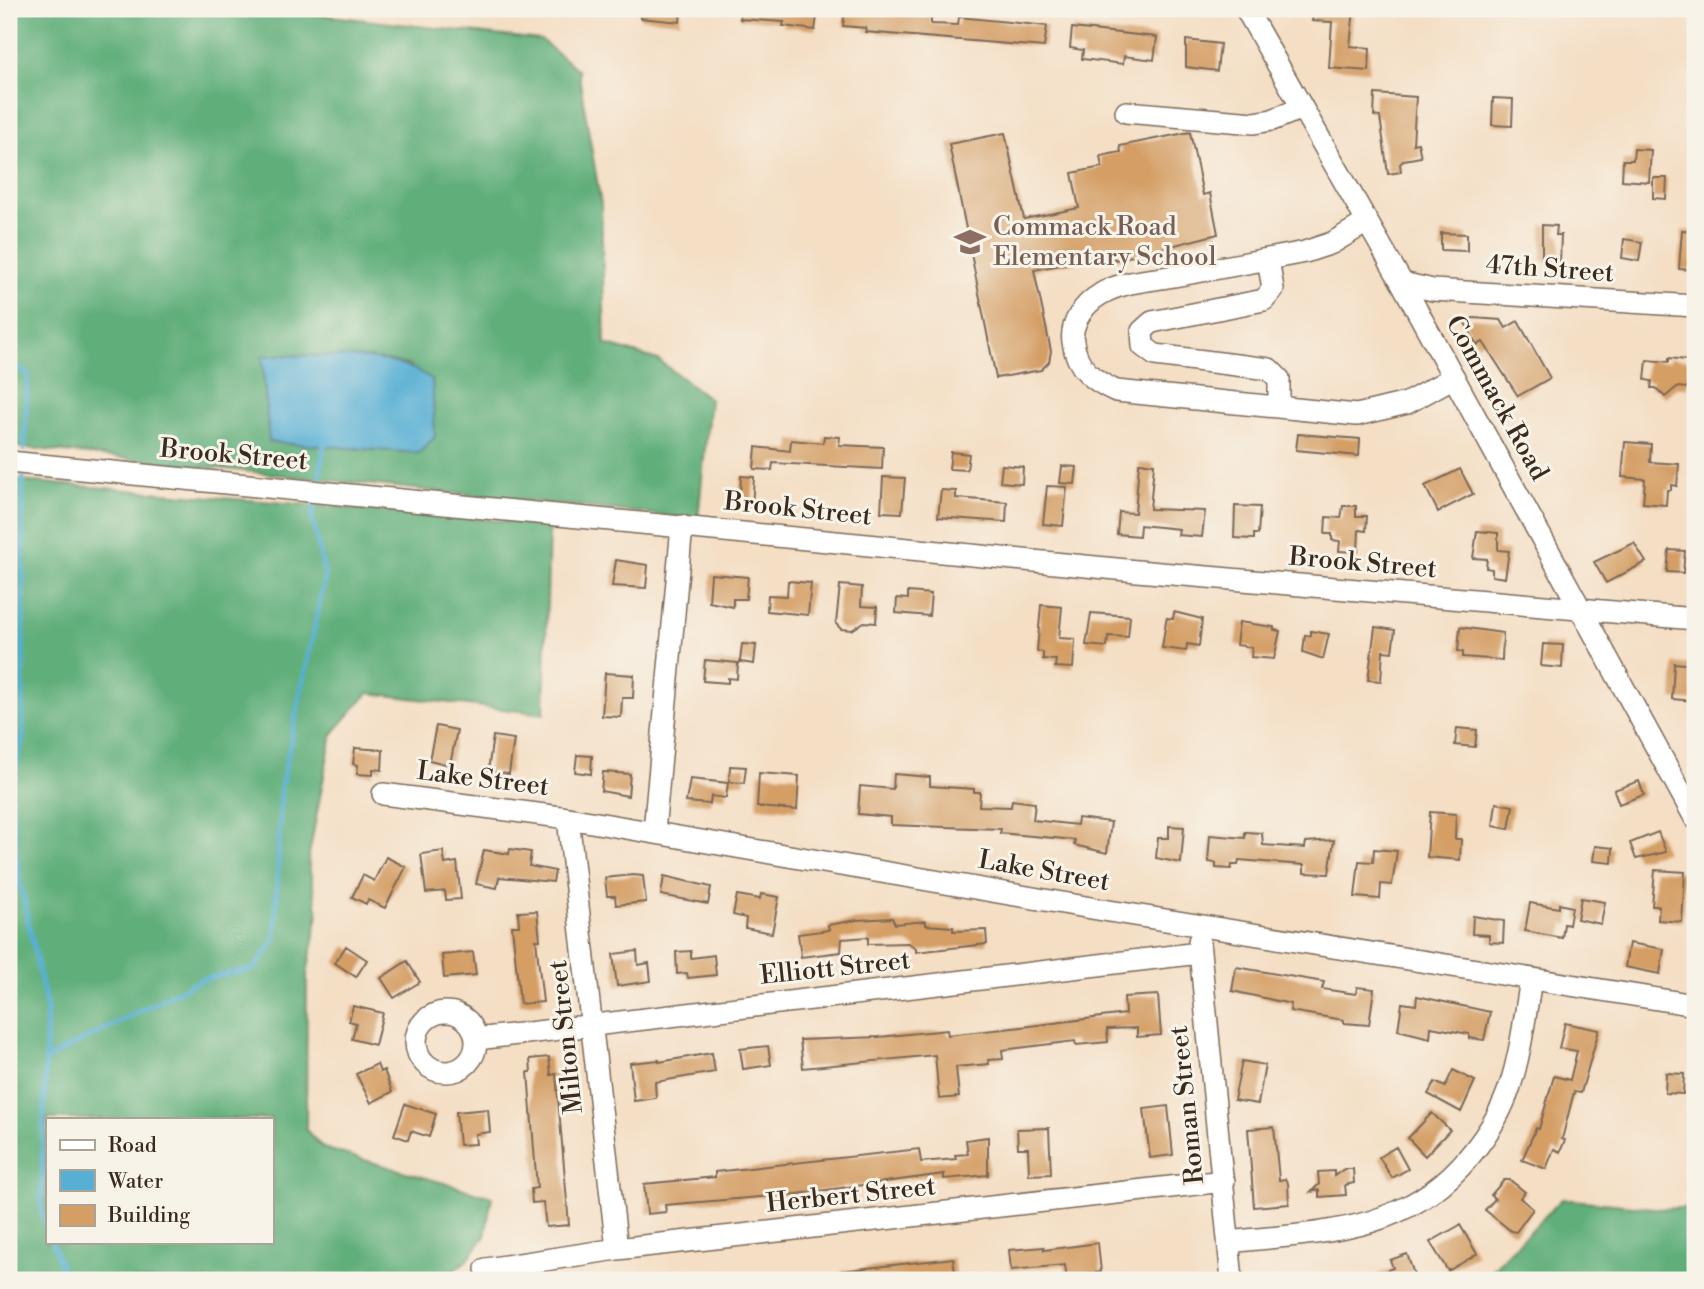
<svg xmlns="http://www.w3.org/2000/svg" width="1704" height="1289" viewBox="0 0 1704 1289" font-family="'Libre Bodoni',serif">
<style>
.forest{fill:#60af7a;stroke:#4e6c4c;stroke-width:2;fill-rule:evenodd}
.water{fill:#57afd4;stroke:#496c79;stroke-width:2}
.lines{fill:none;stroke-linecap:round;stroke-linejoin:round}
.stream{stroke:#57afd4;stroke-width:5}
.building{fill:#d49e65}
.minor-casing{stroke:#7c6958;stroke-width:24}
.minor{stroke:#fff;stroke-width:21}
.labels{text-anchor:middle;dominant-baseline:central;stroke-width:6;stroke-linejoin:round;paint-order:stroke}
.education-label{font-size:26px;fill:#785e54;stroke:#f7f3e8;text-anchor:start}
.street-label{font-size:26px;fill:#3b2a1e;stroke:#f7f3e8}
</style>
<rect width="100%" height="100%" fill="#f7f3e8"/>
<filter id="ink" filterUnits="userSpaceOnUse"><feTurbulence type="fractalNoise" baseFrequency=".0143" numOctaves="2"/><feDisplacementMap in="SourceGraphic" scale="14" xChannelSelector="R" yChannelSelector="G"/><feConvolveMatrix kernelMatrix="1 2 1 2 8 2 1 2 1" color-interpolation-filters="sRGB"/></filter>
<filter id="wash" filterUnits="userSpaceOnUse"><feTurbulence type="fractalNoise" baseFrequency=".00686" numOctaves="4" result="noise"/><feDisplacementMap in="SourceGraphic" scale="28" xChannelSelector="R" yChannelSelector="G"/><feGaussianBlur stdDeviation="1.57" result="paint"/><feColorMatrix in="noise" values="0 0 0 0 0 0 0 0 0 0 0 0 0 0 0 0 0 1.4 0 .05"/><feComposite in="paint" operator="in"/></filter>
<g filter="url(#wash)">
<rect width="100%" height="100%" fill="#f4dec4"/>
<path class="forest" d="M9 9H269L541 40 578 70 601 204 605 344 658 360 710 399 698 519 9 446ZM282 355 370 358 411 365 419 453 269 442Z
M9 480 549 525 544 714 368 693 332 734 308 860 318 914 307 974 306 1130 323 1148 492 1197 485 1236 467 1260 442 1280H9ZM47 1119H271V1242H47Z
M1562 1199 1664 1209 1695 1207V1280H1482Z"/>
<path class="water" d="M282 355C332 358 389 350 432 379L435 437 419 453 269 442 262 356Z"/>
<g class="lines">
<path class="stream" d="M9 361 28 375 24 450
M23 477V737L10 793 19 878 47 1009 41 1210 47 1228
M319 478 324 446
M45 1060 202 979 254 969 275 939 281 788 325 576 312 518 314 505
M52 1242 65 1280"/>
</g>
<g id="blocks">
<path class="building" d="M640 9H681L680 22 640 18Z
M740 9H818L815 30 783 26 784 22 740 19Z
M845 9 925 13 931 15V24L958 25 959 17 1047 26 1044 47 865 32 866 28 843 26Z
M1314 9H1354L1350 46 1370 48 1369 71 1329 68 1332 22 1312 21Z
M1072 28 1157 37 1154 60 1124 56 1123 64 1082 59 1083 50 1070 48Z
M1186 40 1220 44 1217 71 1186 67Z
M1375 94 1416 97 1413 144 1418 143 1421 157 1404 160 1400 164 1401 172 1388 174 1380 117 1374 116Z
M1493 98 1513 99 1512 126 1492 125Z
M1190 132 1203 195 1210 193 1218 234 1124 258 1114 260 1113 255 1034 270 1051 351 1049 362 1041 370 996 378 949 144 1005 133 1024 219 1079 208 1072 173 1102 167 1100 156 1121 152 1120 146Z
M1634 149 1651 150 1649 182 1622 180 1623 160H1633Z
M1653 178H1667L1666 199 1653 198Z
M1542 225 1557 226 1556 235H1561L1560 262 1542 261Z
M1682 230 1695 231V270L1679 269Z
M1441 233 1467 234V251L1441 250Z
M1624 239 1642 242 1639 261 1622 258Z
M1473 318 1501 320 1506 328 1518 321 1550 378 1518 396 1483 342 1477 345 1465 323Z
M1669 358 1695 361 1694 383H1688L1687 388 1677 387 1665 397 1656 388H1651L1652 381 1645 380 1647 360 1669 362Z
M1298 434 1360 439 1359 456 1296 450Z
M824 436 840 437 839 445 883 447 882 469 773 463 772 470 754 469 756 447 790 451 791 440 823 443Z
M1625 442 1651 444 1650 462 1679 464 1677 486 1671 485V490H1667L1666 505 1643 503 1645 479 1622 477Z
M951 452 969 454 967 470 949 469Z
M1139 463 1154 464 1150 509 1205 511 1202 537 1178 535 1179 529 1140 525 1139 536 1117 534 1119 512 1135 513Z
M1002 465 1023 467 1022 484 1000 482Z
M1062 466 1077 467 1075 484 1060 483Z
M1460 469 1473 494 1438 512 1425 486Z
M741 476 754 477 752 507 739 506Z
M883 477 905 478 902 513 881 512Z
M1047 486 1067 487 1063 526 1043 524Z
M941 490 956 491V498L1007 502 1006 522 938 517Z
M1235 506 1260 507 1258 534H1254V539L1234 538Z
M1343 506H1356V516H1367L1366 531 1359 530 1358 552 1339 551 1340 541 1332 540V534H1325L1326 517 1341 518Z
M1477 531 1498 533V550L1509 551 1505 578 1492 576V569L1486 568 1487 559 1473 558Z
M1634 543 1646 562 1606 583 1594 562Z
M1669 550 1685 551 1683 573 1667 572Z
M616 560 648 565 646 588 612 586Z
M711 574 748 577 746 599H733V607L709 602Z
M788 581 811 583 808 615 767 611 768 595 787 596Z
M840 585 862 587 861 606 877 607 876 623 864 622 852 630 841 629 836 624Z
M908 592 931 594 929 616 896 613 897 598 908 599Z
M1041 605 1062 607 1059 638 1075 639 1073 668 1055 667 1056 660 1043 659V652L1037 651Z
M1174 612 1202 619 1199 646 1187 644 1186 651 1162 648 1166 621 1167 618 1173 619Z
M1091 613 1130 616 1128 637 1108 636 1107 647 1086 645Z
M1239 622 1274 627V630L1280 631 1274 659 1251 657 1252 647 1236 645Z
M1375 627 1395 630 1392 652 1383 651 1381 681 1368 680Z
M1460 627 1503 633 1502 660 1463 657V652L1458 651Z
M1311 631 1329 634 1323 659 1303 652 1305 635 1311 636Z
M742 644 756 645 754 664 740 662Z
M1543 644 1563 645 1562 668 1541 666Z
M705 660 738 663 737 679 728 678V683L703 681Z
M1674 663 1695 665V701L1672 699Z
M605 673 634 675 633 698H622L621 717 602 716Z
M436 726 457 730 450 765 429 760Z
M1457 728 1477 730 1475 747 1455 745Z
M493 736 514 739 509 774 488 771Z
M355 748 383 750 382 770 373 769V775L357 774 358 765 353 764Z
M577 755 592 756 591 774 575 772Z
M730 766 746 767 744 783 729 782Z
M603 772 630 774 628 796 601 791Z
M759 773 799 776 797 810 757 807Z
M894 774 930 777V786L974 789V792H980L979 806 1011 807 1012 800 1035 803 1033 820 1077 825 1078 818 1111 822 1107 853 1074 845 1075 840 1000 833 1001 829 891 825V817L858 814 860 786 893 789Z
M690 779 728 783 726 798 711 796 710 804 686 802Z
M1639 781 1644 795 1619 804 1614 790Z
M1496 803 1513 806 1509 829 1493 826Z
M1430 812 1456 814 1455 839H1461L1460 860 1427 857Z
M1169 826 1184 827 1181 863 1156 858 1158 838H1169Z
M1245 832 1262 833 1263 845 1305 848 1306 842 1334 840 1329 874 1304 873V865L1239 860 1238 865H1232L1231 869 1216 868V863L1208 862 1210 835 1245 838Z
M1658 832 1666 852 1636 859 1630 843Z
M1595 846 1613 848 1612 863 1593 861Z
M510 849 531 852 529 866 555 871 553 882 499 877 497 888 476 884 484 850 509 854Z
M1374 849 1397 851 1392 885 1381 884 1380 899 1355 897 1359 861 1373 862Z
M443 851 445 864 457 862 461 899 446 900 445 891 426 893 421 854Z
M386 857 406 867 385 908 368 900 366 904 352 897 363 875 374 881Z
M1655 870 1685 872 1682 922 1658 920 1659 906H1652Z
M633 875 643 876 646 902 616 905 615 896H607L605 878Z
M664 876 711 887 708 904 661 895Z
M761 894 779 897 772 933 745 928 746 918 733 915 737 895 760 899Z
M1581 898 1605 902 1601 924 1577 919Z
M1530 903 1559 908V904L1572 907 1569 925 1564 924 1562 938 1525 931Z
M537 911 540 940H536L543 1002 520 1004 512 926H519L518 912Z
M1473 916 1504 921 1503 943 1489 942V935L1472 934Z
M892 918 895 924 926 921V925L953 927V931L986 930 987 944 916 952V948L908 943 868 944V937L842 939 841 952 801 957 798 934 829 930 828 925 857 920Z
M1629 943 1664 949 1660 974 1625 967Z
M346 946 367 960 356 977 335 963Z
M637 951 638 965 649 963 651 981 617 986 613 954Z
M691 951V958L714 955 716 975 688 978 687 973 677 974 676 952Z
M473 952 476 975 444 978 442 955Z
M407 961 420 982 394 998 381 978Z
M1236 967 1324 982 1322 989 1356 994 1357 987 1374 989 1369 1025 1344 1023V1020L1290 1011 1291 1004 1232 991Z
M1158 995 1161 1035 1137 1037V1028L1107 1029 1108 1042 1076 1045 1075 1041 1002 1050 1003 1059 988 1060 989 1064 956 1067 959 1097 939 1099 935 1055 803 1068 800 1040 879 1037 947 1030 948 1035 1022 1027 1125 1014 1124 997Z
M1417 996 1490 1012 1484 1040 1469 1038V1034L1431 1027 1430 1038 1398 1030 1402 1003 1416 1005Z
M353 1006 383 1013 375 1045 352 1039 356 1023 349 1021Z
M1565 1023 1599 1030 1581 1093 1574 1092 1562 1139 1565 1140 1560 1152 1554 1149 1546 1169 1522 1160 1536 1128 1539 1129 1554 1076 1570 1080 1577 1051 1559 1048Z
M768 1046 771 1065 743 1069 740 1049Z
M712 1053 715 1072 655 1082 656 1098 634 1101 630 1063 659 1060V1062Z
M549 1057 551 1075 556 1074 569 1225 546 1227 543 1202 532 1203 531 1189 537 1188 528 1072H531L530 1059Z
M1242 1061 1265 1065 1258 1104 1234 1100Z
M377 1064 380 1072 384 1070 392 1092 371 1103 356 1074Z
M1453 1070 1475 1081 1461 1112 1428 1094 1435 1082 1445 1087Z
M1666 1073 1684 1074 1683 1094 1665 1093Z
M405 1104 436 1114 429 1137 411 1131 408 1140 394 1135Z
M1168 1106 1173 1155 1150 1158 1144 1109Z
M488 1109 490 1132 475 1134 476 1144 459 1145 456 1112Z
M1432 1113 1450 1130 1425 1156 1408 1138Z
M1274 1127 1279 1180 1285 1179 1288 1183 1289 1204 1254 1207 1248 1129Z
M1049 1128 1051 1174 1029 1175 1028 1148H1018L1017 1129Z
M988 1137V1175L944 1179V1174L797 1194 665 1205 666 1212 647 1214 644 1184 715 1177V1172L919 1149 921 1162 956 1159 955 1155 968 1154 966 1140Z
M1396 1147 1408 1169 1392 1178 1379 1157Z
M1344 1169H1353L1354 1183 1345 1185 1346 1195 1319 1197V1190L1311 1192 1319 1184 1318 1172 1334 1171V1176Z
M1504 1180H1510L1525 1192 1520 1198 1533 1209 1516 1232 1511 1231 1485 1210 1495 1199 1491 1195Z
M1460 1225 1477 1254 1448 1271 1430 1242Z
M1098 1243 1101 1272 1084 1274 1085 1280H1067L1065 1265 1011 1270 1009 1250 1044 1247V1250Z
M1407 1254 1416 1280H1363L1393 1268 1390 1260Z
M953 1258 956 1280H843L842 1271Z"/>
</g>
</g>
<g filter="url(#ink)">
<use href="#blocks" fill-opacity="0" stroke="#7c6958" stroke-width="2"/>
<g class="lines">
<defs>
<path id="minor" d="M1246 9 1402 283 1695 818
M1126 112 1254 123 1272 120 1302 108
M1367 222 1332 243 1305 252C1259 261 1214 269 1168 277 1146 281 1120 282 1101 294 1084 304 1070 323 1073 342 1077 369 1094 381 1116 391L1357 415 1407 403 1454 377
M1268 259 1273 289 1264 300 1152 322 1142 331 1143 346 1155 355 1269 369 1279 379V407
M1402 283 1433 290 1695 306
M9 462 1137 571 1695 619
M383 794 568 818 1103 910 1695 1005
M568 818 617 1249
M654 832 682 526
M1199 941 1232 1280
M416 1042a30 30 0 1 1 60 0a30 30 0 1 1-60 0Z
M477 1039 1199 953
M1229 1242C1316 1232 1397 1235 1461 1166 1482 1143 1499 1118 1509 1089 1521 1054 1525 1015 1531 979
M486 1269 617 1249 1224 1181"/>
</defs>
<use href="#minor" class="minor-casing"/>
<use href="#minor" class="minor"/>
</g>
</g>
<defs>
<symbol id="school-bare" viewBox="-9 -9 18 18"><path d="M0-5L7-2L0 1L-7-2ZM-4 1L0 2.5L4 1V4Q0 6-4 4Z" fill="#8d6e63" stroke="#f7f3e8" stroke-width="2.5" paint-order="stroke"/></symbol>
</defs>
<g fill-rule="evenodd">
<use href="#school-bare" x="948" y="220" width="44" height="44"/>
</g>
<g class="labels">
<g class="education-label">
<text x="993" y="227">Commack Road<tspan x="993" dy="30">Elementary School</tspan></text>
</g>
<g class="street-label">
<text transform="translate(1550 269) rotate(4)">47th Street</text>
<text transform="translate(1497 398) rotate(61)">Commack Road</text>
<text transform="translate(234 455) rotate(5)">Brook Street</text>
<text transform="translate(798 509) rotate(6)">Brook Street</text>
<text transform="translate(1363 563) rotate(5)">Brook Street</text>
<text transform="translate(483 779) rotate(7)">Lake Street</text>
<text transform="translate(1044 871) rotate(10)">Lake Street</text>
<text transform="translate(835 968) rotate(-6)">Elliott Street</text>
<text transform="translate(566 1037) rotate(-96)">Milton Street</text>
<text transform="translate(1187 1105) rotate(-96)">Roman Street</text>
<text transform="translate(851 1195) rotate(-6)">Herbert Street</text>
</g>
</g>
<rect width="1704" height="1289" fill="none" stroke="#f7f3e8" stroke-width="35"/>
<rect x="46" y="1118" width="228" height="126" fill="#f7f3e8" stroke="#aca397" stroke-width="2"/>
<rect x="60" y="1140" width="35" height="10" fill="#ffffff" stroke="#aca397" stroke-width="2"/>
<text x="108" y="1152" font-size="21" fill="#3b2a1e">Road</text>
<rect x="60" y="1170" width="35" height="21" fill="#57afd4" stroke="#aca397" stroke-width="2"/>
<text x="108" y="1188" font-size="21" fill="#3b2a1e">Water</text>
<rect x="60" y="1205" width="35" height="21" fill="#d49e65" stroke="#aca397" stroke-width="2"/>
<text x="108" y="1222" font-size="21" fill="#3b2a1e">Building</text>
</svg>
